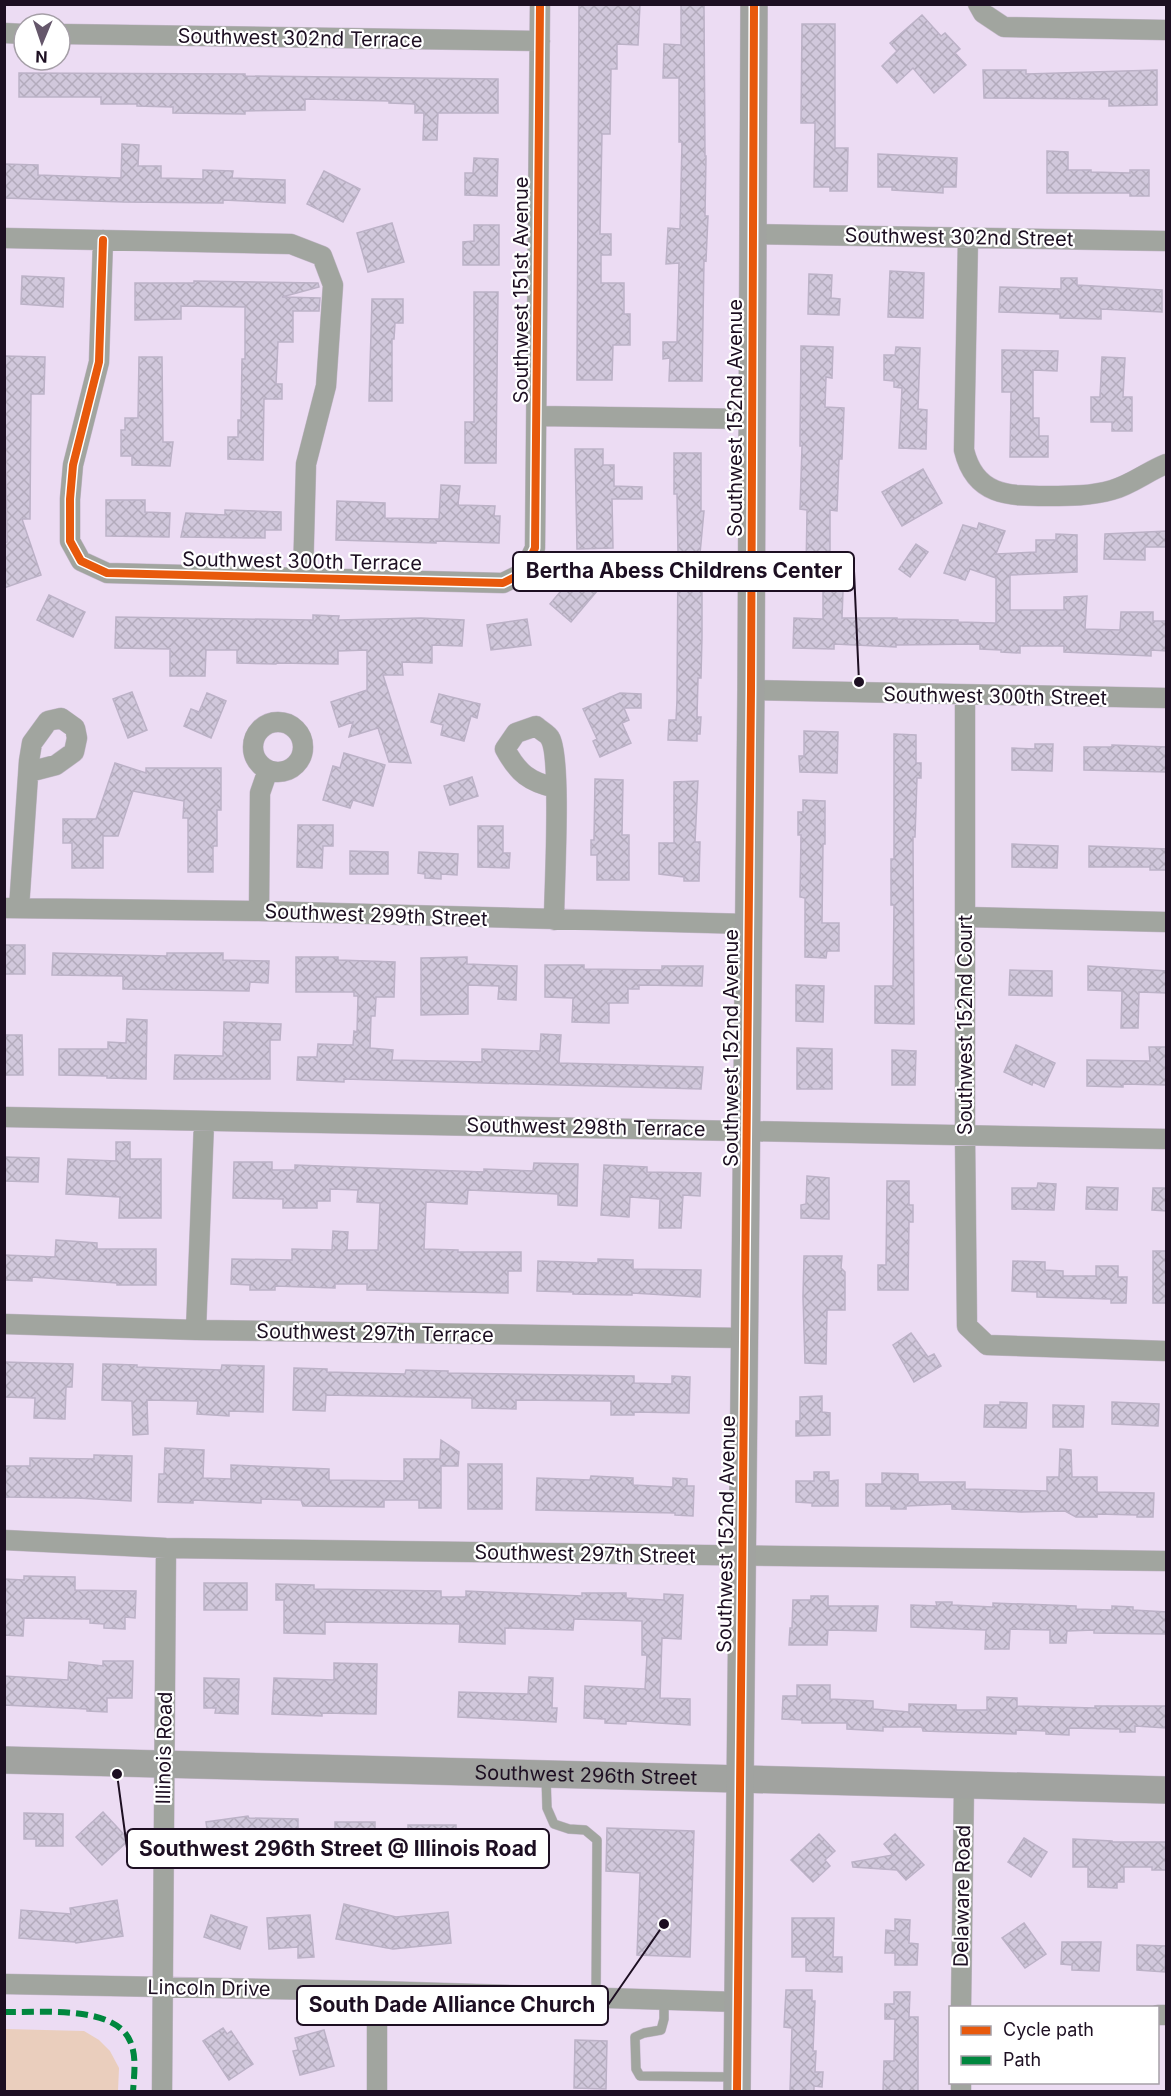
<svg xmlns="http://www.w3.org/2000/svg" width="1171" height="2096" viewBox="0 0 1171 2096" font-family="Inter,sans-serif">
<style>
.green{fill:#eacebd}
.building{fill:url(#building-cross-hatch);stroke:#bcb2c7;stroke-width:1.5}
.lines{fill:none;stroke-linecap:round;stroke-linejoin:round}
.lane-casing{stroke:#c6b9cc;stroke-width:10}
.street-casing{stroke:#c6b9cc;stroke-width:21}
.secondary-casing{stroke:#c6b9cc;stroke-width:28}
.lane{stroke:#a1a59f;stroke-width:9}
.street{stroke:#a1a59f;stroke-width:20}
.secondary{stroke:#a1a3a0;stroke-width:27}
.quiet{stroke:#00873e;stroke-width:6;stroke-dasharray:12 6;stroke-linecap:butt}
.cycleway-casing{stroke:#fff;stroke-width:11}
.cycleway{stroke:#e8590c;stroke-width:8}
.labels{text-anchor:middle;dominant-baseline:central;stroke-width:4.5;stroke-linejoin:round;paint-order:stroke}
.street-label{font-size:20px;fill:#1d0f22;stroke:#fff}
.leader{fill:none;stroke:#1d0f22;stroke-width:2}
.callout-dot{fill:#1d0f22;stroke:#fff;stroke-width:2}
.callout{fill:#fff;stroke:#1d0f22;stroke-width:2}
.callout-label{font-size:21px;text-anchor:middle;font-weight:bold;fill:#1d0f22}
</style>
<defs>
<pattern id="building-cross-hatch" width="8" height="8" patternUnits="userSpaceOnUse" patternTransform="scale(1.5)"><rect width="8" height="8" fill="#d1c8dc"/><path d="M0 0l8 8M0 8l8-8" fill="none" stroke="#b3abbc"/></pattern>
</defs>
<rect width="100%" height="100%" fill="#ecdcf3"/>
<path class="green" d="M5 2029 84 2031 99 2040 110 2051 119 2068 118 2091H5Z"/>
<path class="building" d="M579 4H640L638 45 617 44V69H611L610 134H602L600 234H611V255H601V283H624V314H630V345H613L612 380H577Z
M681 4H704L705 156H706L705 216H708L706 261 704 260 702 381H669L670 358 663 359V342H677L679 263 666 264 668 228 680 229 682 142H679V78H663L664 44 681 45Z
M922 15 941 36 945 33 960 49 955 53 966 65 934 93 913 68 897 83 882 66 897 51 890 43Z
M802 24H835V148H848L847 191H830V187H814L815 123H801Z
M983 70H1026V74L1157 70V105L1109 106V99L984 98Z
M19 73 245 74V76L498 79V113H438L437 140H423L424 113H415V104L389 103V101L305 99V110L245 111V114L173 113V107L137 106V104H101V97H19Z
M122 144 139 145 138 166H161V178L203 179V170L233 171 232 178 285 180V203L223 200V203L124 202 4 198V164L38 165V175L121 178Z
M1047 151 1068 152V170H1091V172L1130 173V170H1149V196H1130V193H1047Z
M878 154 957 158 956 187H943V193L892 190V187H878Z
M474 158 498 159 497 196 465 195V173H473Z
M324 171 360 189 343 222 307 204Z
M392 223 404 262 368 272 357 233Z
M474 225H499V265H463V242L474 241Z
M890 271 924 273 923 318 888 317Z
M809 274 832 275 831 298 840 299 839 315 808 314Z
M22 276 64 278 63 307 21 304Z
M1061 278H1077V285L1162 290V312L1101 309V319L1060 318V314L999 312 1000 287 1061 289Z
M194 281 318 283 319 287 282 297 320 298 319 311H293V342H278L276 384H282V399H264L263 460 228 459V437H238V420H241L242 359H245V307L181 306V319L135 320V283H194Z
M474 292H498L496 463H465V422H474Z
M372 299H403V323H395L394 339H392V401H369Z
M801 346 833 347 832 378 826 377 825 407 844 408 842 459H839L837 511 830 510V572H806L807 510 800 509 802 446H800Z
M896 347 920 348 918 409 927 410 926 449 899 448 902 388 894 387V381L884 380V355H895Z
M1002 350 1058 351 1057 371 1033 370V418H1039V436H1048V457H1010L1011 392H1002Z
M4 356 45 357 44 394H31L30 519H22L41 575 4 588V543L7 542Z
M139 357H162L163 442H173L170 466 132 465V456H121V430H125V418H138Z
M1102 357 1125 358 1123 397H1132V431H1112V422H1091V397H1100Z
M575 449H603V465H614V486L642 487V499H612L613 548 577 549Z
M674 453H701V511H704L698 575H702V637L701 678H698L697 717H701L700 734H697V741L668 740 669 720H676L677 700 678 552 677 494H674Z
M923 469 942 503 902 526 882 492Z
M441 485 460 486 458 505 495 506 494 516H500L499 543 436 541V543L336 540 337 501 385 503V518L439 519Z
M106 500H145V512L170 513 169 537 106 536Z
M225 510 281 512V530H265V538L181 537 186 513 225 515Z
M979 523 1005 531 996 554 1036 552V540H1056V534L1077 535V572L1010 575V610H1064V597L1087 596 1085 629 1120 630 1121 612H1153V621H1167V651L1151 650V656L1064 652V646H1020V653L1001 652V650L980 649V644L896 645V647L834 644V649L793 648 794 618 823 619V590L843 591 842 618H897V619L958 620V622L996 623V578L970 569 965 580 944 573 963 525 977 529Z
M1167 531V547H1145V560L1104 559 1105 534Z
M916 544 928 552 910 577 899 569Z
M576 573 597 591 571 622 550 604Z
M49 595 85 612 73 637 37 620Z
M313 615 339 616 338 620 421 618 464 620 462 646 432 645V663L402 662 403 675H383L411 763 389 762 378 728 349 737 353 722 339 727 331 702 367 690V650L338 651V664L277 663 276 664 237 663V650H206L205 676H170V649L115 648 116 617 313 620Z
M527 619 531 645 491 650 487 625Z
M132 692 147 730 128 738 113 699Z
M207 693 226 701 211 738 184 726 191 709 199 712Z
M620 693 641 694V708H624L629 720 622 723 631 743 600 757 593 741 597 739 583 709Z
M439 694 480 704 477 718 471 716 464 741 441 735 443 725 431 722Z
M804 731 838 732 837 773 800 772 799 756H804Z
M894 734 916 735V763H921V778H917L915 837H913L914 1024 875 1023V986H893L894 905H891V859H894Z
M1035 744H1053L1052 771 1012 770V748L1035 749Z
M1112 745 1167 747V772L1084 770V747H1112Z
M344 753 385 765 373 806 353 800 350 808 323 800 333 766 340 768Z
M115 763 146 773V768H221V810H217V846H213V872H188V818H183L184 801 133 791 118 836H103V868H72V843H63V819H96Z
M472 777 478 796 450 805 444 786Z
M595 779 623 780 622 835H629V880H597V855H591V840H594Z
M698 781 695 842H700L699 881H684V877L659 874V843H674V782Z
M803 800 825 801V844H823L822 923H839V951H827L826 958 805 957V898L800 897 801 835H798V812H803Z
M298 825H333V846H323L322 868 297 867Z
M478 826H503V853H510L509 868 478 867Z
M1012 844 1058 846 1057 868 1012 867Z
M1089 846 1167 849V870H1150V867H1089Z
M350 851 388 852V874H350Z
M419 852 458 854 457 875 441 874V879L425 878V874L418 873Z
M4 945H25V974H4Z
M53 953 167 956V953H223V960L269 961 268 983 250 982 249 991 123 989V976L52 975Z
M296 957H338V960L395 962 394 997H376L375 1016H371L370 1048 393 1050 392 1060 482 1062V1049L540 1051 541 1034 561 1035 559 1063 703 1067 701 1089 344 1079V1082L297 1080 298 1057H317L318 1044 353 1045 354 1031 357 1032 358 996H354V992H296Z
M467 957V964L517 966 516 1000 498 999 499 986 468 985V1014L421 1015V958Z
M545 965H584V969L662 970V966H703L702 986 639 985V989H628V1003H609V1023L572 1022 573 998 545 997Z
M1088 966 1167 971V993L1139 992 1138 1028H1121L1122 991 1088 990Z
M1010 970 1052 971V996L1009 995Z
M796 985 824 986 823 1022 796 1021Z
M127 1019 147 1020 146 1079 107 1078V1076L59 1075V1049H108V1042L126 1043Z
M224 1022 281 1024 280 1040H270V1079H174L175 1055 223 1056Z
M4 1035H22L23 1075H4Z
M1016 1045 1055 1063 1044 1087 1033 1082 1032 1085 1004 1072Z
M1149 1047H1167V1085L1123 1084V1087L1087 1086V1060L1150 1061Z
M797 1048 832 1049V1089H797Z
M892 1050 916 1051 915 1085H892Z
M116 1142H130V1159H161V1218H119L120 1197 66 1194 68 1159 116 1161Z
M4 1157 39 1158 38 1182 4 1181Z
M234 1162H272V1170H295V1165L484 1172V1169L533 1171 534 1163 578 1164 577 1206 558 1205V1194L468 1190 467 1204 426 1202 424 1249 458 1250V1252H521V1271H508V1293L367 1290V1284H335V1288L275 1286V1290H250V1285L231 1284 232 1259 292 1260V1249L332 1250 333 1231 348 1232 347 1250H378L380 1203 357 1202 358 1190 330 1189V1201H317V1208H283V1199L233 1198Z
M604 1165 647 1167V1172L701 1173 700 1196 683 1195 681 1228H659L660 1199 630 1197 629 1217 601 1215Z
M807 1176 829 1178V1219L801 1218V1205L806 1204Z
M887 1181H909V1205H913V1222H909L908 1290H878V1265H886Z
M1038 1183 1056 1184 1054 1210 1012 1209V1188H1037Z
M1087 1187 1118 1188 1117 1210 1086 1209Z
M1153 1188H1167V1211L1152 1210Z
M56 1240 97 1243V1249H156V1285H117V1283L32 1277V1281L4 1280V1255L55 1257Z
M1153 1251H1167V1303H1153Z
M804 1256H842L841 1268 845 1272V1310H827L826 1364 805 1363 803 1297Z
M598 1259 633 1260V1269L701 1270 700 1297 632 1293V1295L573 1294V1292L537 1291 538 1261 598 1263Z
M1013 1261 1045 1262V1270L1063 1271V1276H1096V1266H1118V1277H1127L1126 1303H1111V1299L1037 1297V1292L1012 1291Z
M911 1333 928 1357 934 1354 941 1366 914 1382 893 1345Z
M4 1362 73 1364 72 1387H66L65 1419 34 1418 35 1398 4 1397Z
M103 1364 137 1365V1367L221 1370 222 1365 264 1366 263 1412 229 1411V1416L197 1414 198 1401 147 1400 148 1434 133 1435 132 1401 102 1400Z
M294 1368 327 1369V1372L405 1374 406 1370 448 1371V1373L634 1376V1383L672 1384V1376L690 1377 689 1413 634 1412V1415H611V1401L516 1400V1409L472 1408V1398L326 1395 325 1411 293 1410Z
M822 1396V1412L830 1413V1435L796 1436V1421H800V1397Z
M1000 1402 1027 1403 1026 1428 984 1427 985 1405H1000Z
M1112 1402 1159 1404 1158 1426 1112 1424Z
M1053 1405 1084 1406 1083 1427H1053Z
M441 1440 459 1452 458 1466H441V1508H419V1500H384V1507L303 1506 301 1500 261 1499V1503L193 1500V1503L158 1502 159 1474H164L165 1448 204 1450 203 1478 231 1479V1465L329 1469V1480L404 1481V1459H440Z
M1060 1449 1071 1450 1072 1477H1097V1492L1154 1493 1153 1517H1137V1515L1097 1514V1517H1076L1065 1511 1021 1512 952 1509V1504L906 1506V1509H891V1506H866V1484H882V1473L918 1474V1482H965V1489L1047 1491V1477H1059Z
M94 1455 132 1456 131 1501 77 1498 4 1497V1466H30V1458L94 1459Z
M468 1464H502V1509H468Z
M814 1472H829V1481L838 1480V1506H812V1503L796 1502V1481H814Z
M591 1476 633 1478V1485L673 1487V1478L687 1479V1486H694L693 1516 675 1515V1513L536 1510 537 1478 590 1480Z
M24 1576 75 1577V1590L136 1591 135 1618 125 1617V1629L104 1628V1624L90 1623V1619L24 1618 23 1636 4 1635V1579L24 1580Z
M204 1583H247V1610H204Z
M276 1584 314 1585V1589L441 1591V1597H466V1591L582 1596V1593H626V1598L664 1600V1594L683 1595 681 1639 662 1638 660 1698 690 1699V1725L626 1721V1724L605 1723V1719L584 1718 585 1686 645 1689 647 1655H642V1621L574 1619 573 1630 505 1628V1644L459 1642 460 1624 325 1622V1634L284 1633V1600H276Z
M811 1596H828V1606H878L876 1631 828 1630 827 1645H789L790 1628H792L793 1600H811Z
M936 1602H952V1605L993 1607V1603L1076 1606V1609L1112 1610V1606L1133 1607V1610L1167 1612V1634L1094 1633V1630L1067 1631 1066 1643H1050V1630L1010 1629 1009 1649H985L986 1630 911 1627V1605L937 1606Z
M103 1661H133L132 1698H107V1712L87 1711V1709L4 1705V1676L68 1680 69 1662 103 1666Z
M334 1663 377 1664 376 1714 322 1713V1716L272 1714 274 1678 334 1680Z
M529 1677 553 1678 552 1708H557L556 1722 458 1717 459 1692 528 1694Z
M204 1678 239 1679 238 1714 215 1713 216 1708H204Z
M797 1685H830V1699L873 1701V1709L909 1712V1704L956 1705V1710H987V1697L1017 1698V1706L1095 1708V1706H1167V1728L1135 1726V1732H1120V1729L1069 1728V1735L1046 1734V1731L1016 1730V1734L923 1731 922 1727H883V1731L847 1729V1723H802V1720L782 1719 783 1696H797Z
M103 1812 129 1840 102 1865 76 1837Z
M24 1813 63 1814V1846H36V1839H24Z
M248 1816 249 1818 298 1819V1830H335V1822H375V1856H335V1844L288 1843V1848H272V1830L237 1835 238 1841 209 1845 206 1822Z
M408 1825H456V1859L409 1860Z
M607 1828 694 1831 690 1957 637 1955 640 1873 606 1871Z
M819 1834 835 1851 825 1860 830 1866 813 1882 791 1860Z
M895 1834 924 1865 906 1880 897 1870 853 1867 852 1862 893 1855 884 1844Z
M1024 1838 1047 1852 1031 1877 1008 1862Z
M1073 1839 1112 1841V1842H1167V1870H1152V1867H1124V1882H1117V1888L1088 1887V1867H1073Z
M117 1900 123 1936 76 1943 75 1942 19 1938 21 1910 71 1914 70 1908Z
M344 1904 396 1917 448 1912 451 1943 393 1949 336 1939Z
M211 1915 247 1927 240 1949 204 1937Z
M310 1915 314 1957 298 1958V1947L269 1949 267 1918Z
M792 1918H834L833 1957H842V1972L806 1971V1957H792Z
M895 1919 910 1920 909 1943 918 1944 917 1965H895V1953H885L886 1930 895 1931Z
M1024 1923 1046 1954 1025 1968 1002 1938Z
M1062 1942H1101L1099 1971 1072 1970V1965L1061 1964Z
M1137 1945 1166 1946 1165 1972 1137 1970Z
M786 1990H812V2001H815L813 2051H816L815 2072H823L822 2087 814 2086V2091H790L792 2028 784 2027Z
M894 1992H910L909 2017H918V2091H883L884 2061H894L895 2019H885V2004H894Z
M223 2028 227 2034 231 2031 253 2064 229 2080 203 2041Z
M324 2030 334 2066 300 2075 293 2051 298 2050 295 2038Z
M575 2040 607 2041 606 2089 574 2088Z"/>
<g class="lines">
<defs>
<path id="lane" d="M546 1777 547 1808 554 1824 569 1829 585 1830 597 1840 596 1998
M664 2000V2019L661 2030 644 2033 635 2037 636 2069 640 2076 734 2077"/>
<path id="street" d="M978 4 983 13 1004 27 1166 30
M4 33 24 34
M60 34 540 41
M752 234 1166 241
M4 238 291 244 322 256 333 285 326 386 306 464 303 577
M968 238 964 450C975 496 1008 496 1048 496 1070 496 1091 496 1112 490 1131 485 1148 471 1166 464
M103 240 99 362 73 465 70 499V541L81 561 107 573 503 583 523 573 535 548 540 4
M537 416 751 419
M751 690 1166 698
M965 696V1135L967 1326 987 1345 1166 1351
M253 747a25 25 0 1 1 50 0a25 25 0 1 1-50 0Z
M4 908 259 911 747 924
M19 908 29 761 32 743 48 721 61 718 75 728 77 738 74 752 56 765 29 772
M259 911 260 793 268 770
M966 917 1166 922
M554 920C554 890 562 757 550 738 548 734 540 730 536 726L516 733 505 749C518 773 529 782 556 788
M4 1117 1166 1139
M4 1324 196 1330 745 1338
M196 1330 204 1122
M4 1540 166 1548 1166 1561
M4 1984 377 1991 737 2002
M961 2008 964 1785
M1158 2015H1166
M162 2092 166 1548
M377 2092V1991
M961 2092V2082"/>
<g id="secondary">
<path id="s1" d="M4 1760 1166 1790"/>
<path d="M737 2092 751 690 754 4"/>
</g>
</defs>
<use href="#lane" class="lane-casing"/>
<use href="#street" class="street-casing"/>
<use href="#secondary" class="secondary-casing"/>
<use href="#lane" class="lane"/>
<use href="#street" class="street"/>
<use href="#secondary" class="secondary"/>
<path class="quiet" d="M4 2012C38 2013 114 2004 130 2041 137 2056 134 2075 133 2092"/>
<defs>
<path id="cycleway" d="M103 240 99 362 73 465 70 499V541L81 561 107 573 503 583 523 573 535 548 540 4
M737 2092 751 690 754 4"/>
</defs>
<use href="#cycleway" class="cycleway-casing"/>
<use href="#cycleway" class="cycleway"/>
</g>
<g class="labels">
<g class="street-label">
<text transform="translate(300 38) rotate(1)">Southwest 302nd Terrace</text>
<text transform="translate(959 237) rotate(1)">Southwest 302nd Street</text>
<text transform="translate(521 290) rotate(-90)">Southwest 151st Avenue</text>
<text transform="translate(735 418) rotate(-90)">Southwest 152nd Avenue</text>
<text transform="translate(302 561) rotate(1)">Southwest 300th Terrace</text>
<text transform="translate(995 696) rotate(1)">Southwest 300th Street</text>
<text transform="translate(376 915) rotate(2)">Southwest 299th Street</text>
<text transform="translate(965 1025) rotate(-90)">Southwest 152nd Court</text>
<text transform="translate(731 1048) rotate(-90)">Southwest 152nd Avenue</text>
<text transform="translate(586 1127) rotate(1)">Southwest 298th Terrace</text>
<text transform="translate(375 1333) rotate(1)">Southwest 297th Terrace</text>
<text transform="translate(726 1534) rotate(-89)">Southwest 152nd Avenue</text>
<text transform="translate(585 1554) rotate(1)">Southwest 297th Street</text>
<text transform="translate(164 1748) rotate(-89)">Illinois Road</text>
<text stroke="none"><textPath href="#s1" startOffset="582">Southwest 296th Street</textPath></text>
<text transform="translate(962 1896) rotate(-89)">Delaware Road</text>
<text transform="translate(209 1988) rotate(1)">Lincoln Drive</text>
</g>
</g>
<path class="leader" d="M859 682L854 571M117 1774L127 1848M664 1924L608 2005"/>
<g class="callout-dot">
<circle cx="859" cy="682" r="6"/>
<circle cx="117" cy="1774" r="6"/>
<circle cx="664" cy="1924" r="6"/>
</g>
<g class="callout">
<rect x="513" y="552" width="341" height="39" rx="6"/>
<rect x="127" y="1829" width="422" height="39" rx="6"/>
<rect x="297" y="1986" width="311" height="39" rx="6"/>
</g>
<g class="callout-label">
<text x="684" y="578">Bertha Abess Childrens Center</text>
<text x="338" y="1856">Southwest 296th Street @ Illinois Road</text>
<text x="452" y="2012">South Dade Alliance Church</text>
</g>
<rect width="1171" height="2096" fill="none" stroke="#1d0f22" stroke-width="12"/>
<rect x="949" y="2006" width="210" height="78" fill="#ffffff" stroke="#a59fa7" stroke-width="1.5"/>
<rect x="961" y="2026" width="30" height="9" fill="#e8590c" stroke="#a59fa7" stroke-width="1.5"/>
<text x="1003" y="2036" font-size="18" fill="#1d0f22">Cycle path</text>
<rect x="961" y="2056" width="30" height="9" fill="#00873e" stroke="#a59fa7" stroke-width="1.5"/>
<text x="1003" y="2066" font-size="18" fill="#1d0f22">Path</text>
<g transform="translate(42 42) rotate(182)"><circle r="28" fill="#ffffff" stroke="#a59fa7" stroke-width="1.5"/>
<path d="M0-4.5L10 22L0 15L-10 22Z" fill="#65576b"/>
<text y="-9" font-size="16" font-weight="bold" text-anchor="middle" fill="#1d0f22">N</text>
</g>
</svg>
